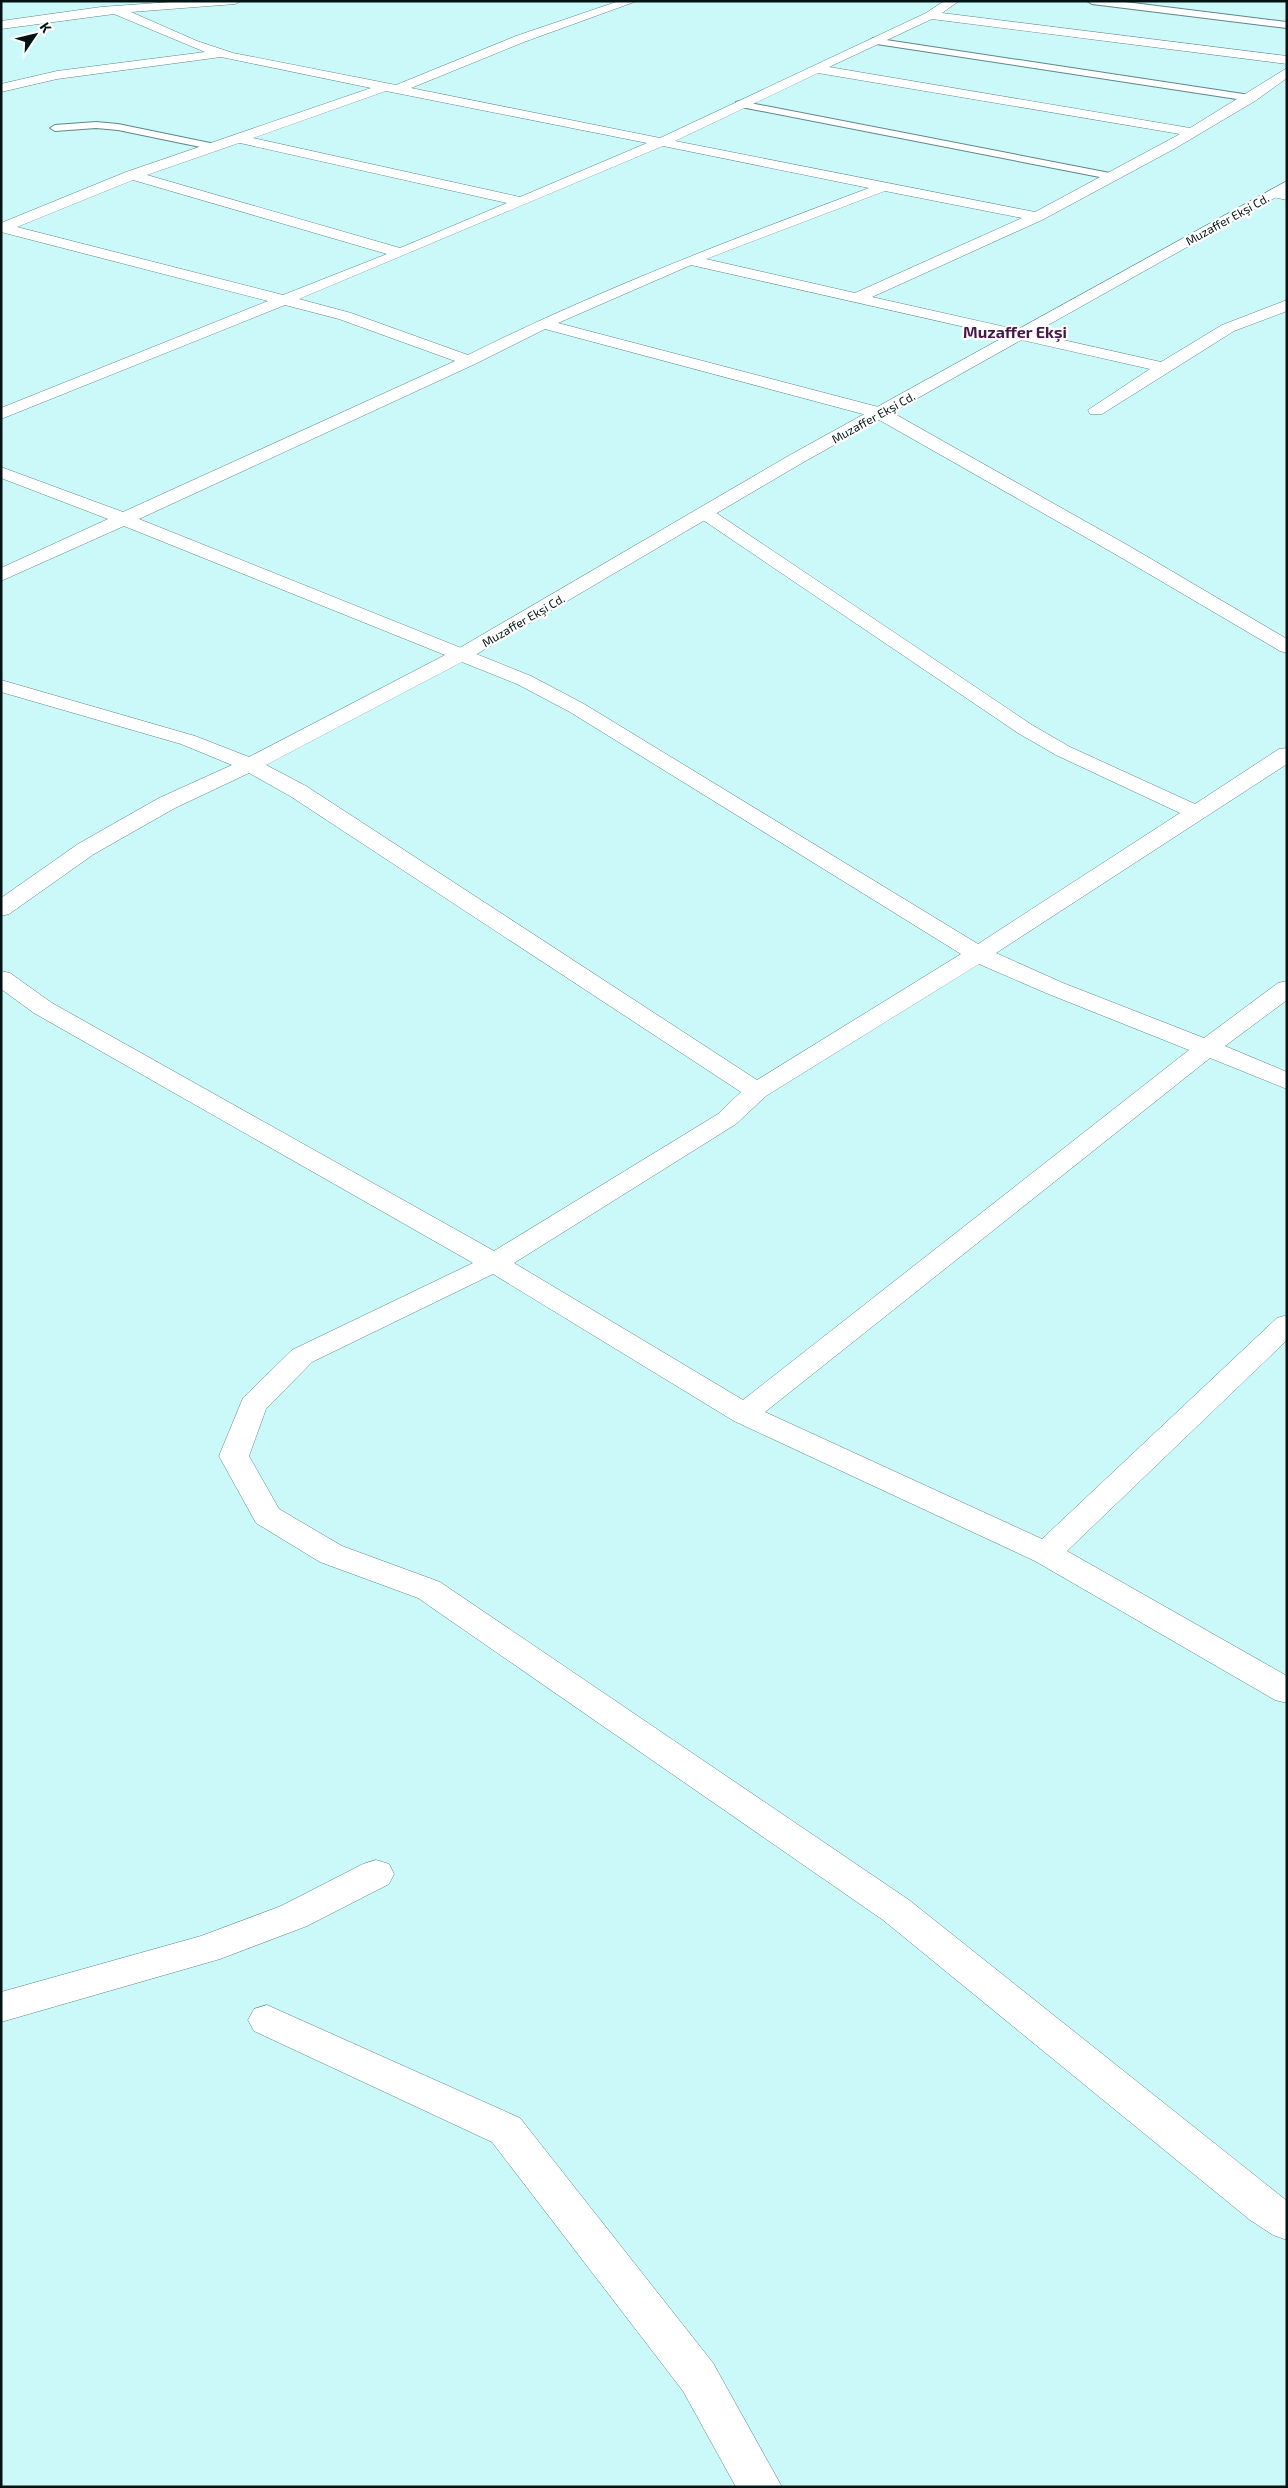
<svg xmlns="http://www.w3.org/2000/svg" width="1288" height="2488" viewBox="0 0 1288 2488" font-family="'Exo 2',sans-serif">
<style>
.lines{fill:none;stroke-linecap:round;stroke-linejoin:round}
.lane-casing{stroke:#5e8789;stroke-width:2}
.street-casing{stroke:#5e8789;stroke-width:1}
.secondary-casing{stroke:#5e8789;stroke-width:1}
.lane{fill:#fff;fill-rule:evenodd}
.street{fill:#fff;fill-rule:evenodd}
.secondary{fill:#fff;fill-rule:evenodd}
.labels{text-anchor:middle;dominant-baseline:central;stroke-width:4.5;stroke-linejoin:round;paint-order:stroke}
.far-street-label{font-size:12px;fill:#031213;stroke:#fff}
.far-district-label{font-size:16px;font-weight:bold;fill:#47184a;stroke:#fff}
</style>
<rect width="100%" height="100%" fill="#cbf8f9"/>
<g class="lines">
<defs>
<path id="lane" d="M1087 1H1117L1287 22V28L1092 4Z
M873 38 1250 95 1255 98 1250 101 870 43 868 41Z
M740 101 1110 173 1116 176 1110 179 736 106V102Z
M96 122 118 124 215 144 221 147 215 150 118 130 96 128 55 131 50 128 55 125Z"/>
<path id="street" d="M185 1H241L235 4 131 12 197 41 233 53 396 85 516 36 619 1H637L524 42 411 88 660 138 926 13 944 1H959L942 13 1287 56V64L932 19 829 67 1190 128 1287 68V78L1255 101 1174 149 1042 220 872 297 1161 362 1222 325 1287 300V311L1234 331 1102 414H1090L1088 410 1150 369 691 265 558 323 886 409 1129 546 1287 639V653L1280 651 1115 554 874 417 545 329 475 364 139 519 531 676 584 704 978 944 1180 813 1056 755 1018 733 700 518 697 514 700 510H712L1032 725 1070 747 1195 804 1279 749 1287 748V764L996 953 1063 983 1204 1038 1278 983 1287 981V1000L1225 1046 1287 1072V1089L1210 1058 765 1412 1042 1539 1277 1318 1287 1315V1340L1067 1551 1287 1676V1703L1275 1700 1035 1561 734 1421 493 1274 312 1362 266 1409 249 1456 279 1509 342 1546 440 1582 909 1900 1287 2201V2240L1273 2235 1250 2220 883 1920 418 1598 320 1562 256 1523 219 1456 243 1398 292 1350 473 1263 34 1013 1 989V971L10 973 52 1003 494 1251 718 1114 741 1092 290 796 249 773 175 808 94 854 9 914 1 916V898L78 844 159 798 232 765 181 744 1 692V680L195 736 249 757 445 655 124 526 1 581V568L108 519 1 478V467L123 512 455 361 339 319 285 305 1 419V408L268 301 1 232V223L126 172 371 88 221 57 57 79 1 92V84L57 71 205 52 114 14 1 29V21L101 7ZM818 73 1180 134 1035 212 675 141ZM386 91 647 143 520 197 253 138ZM239 143H240L507 203 400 248 147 175ZM663 146 869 188C733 239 598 290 468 355L351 313 299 299ZM133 180 387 254 283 295 17 227ZM885 191 1022 218 855 293 706 259ZM462 662 517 684 570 712 961 954 757 1080 306 786 266 765ZM979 964 1046 993 1189 1050 743 1400 514 1263 736 1124 766 1096Z
M1273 189 1287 192V200L1268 196 1266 193Z
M376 1860 389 1864 394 1874 389 1884 307 1926 220 1959 1 2022V1992L201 1936 281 1906 363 1864Z
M267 2005 520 2118 713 2363 782 2487H736L683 2391 492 2142 254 2031 248 2020 254 2009Z"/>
<path id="secondary" d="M1287 181V191L802 463 470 658 463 660 456 658 453 654 456 650 790 455Z"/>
</defs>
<use href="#lane" class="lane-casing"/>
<use href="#street" class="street-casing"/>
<use href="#secondary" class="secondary-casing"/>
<use href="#lane" class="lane"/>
<use href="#street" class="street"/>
<use href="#secondary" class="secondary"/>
</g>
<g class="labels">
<g class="far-street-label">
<text transform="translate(1227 219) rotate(-29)">Muzaffer Ekşi Cd.</text>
<text transform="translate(873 417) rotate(-29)">Muzaffer Ekşi Cd.</text>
<text transform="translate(523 620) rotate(-30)">Muzaffer Ekşi Cd.</text>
</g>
<g class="far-district-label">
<text x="1015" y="331">Muzaffer Ekşi</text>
</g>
</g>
<rect width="1288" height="2488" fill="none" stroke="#031213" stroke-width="5"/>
<g transform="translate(35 35) rotate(55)" stroke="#ffffff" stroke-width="4" paint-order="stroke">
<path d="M0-4L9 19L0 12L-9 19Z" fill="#031213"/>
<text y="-8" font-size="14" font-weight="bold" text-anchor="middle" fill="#031213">K</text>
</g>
</svg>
